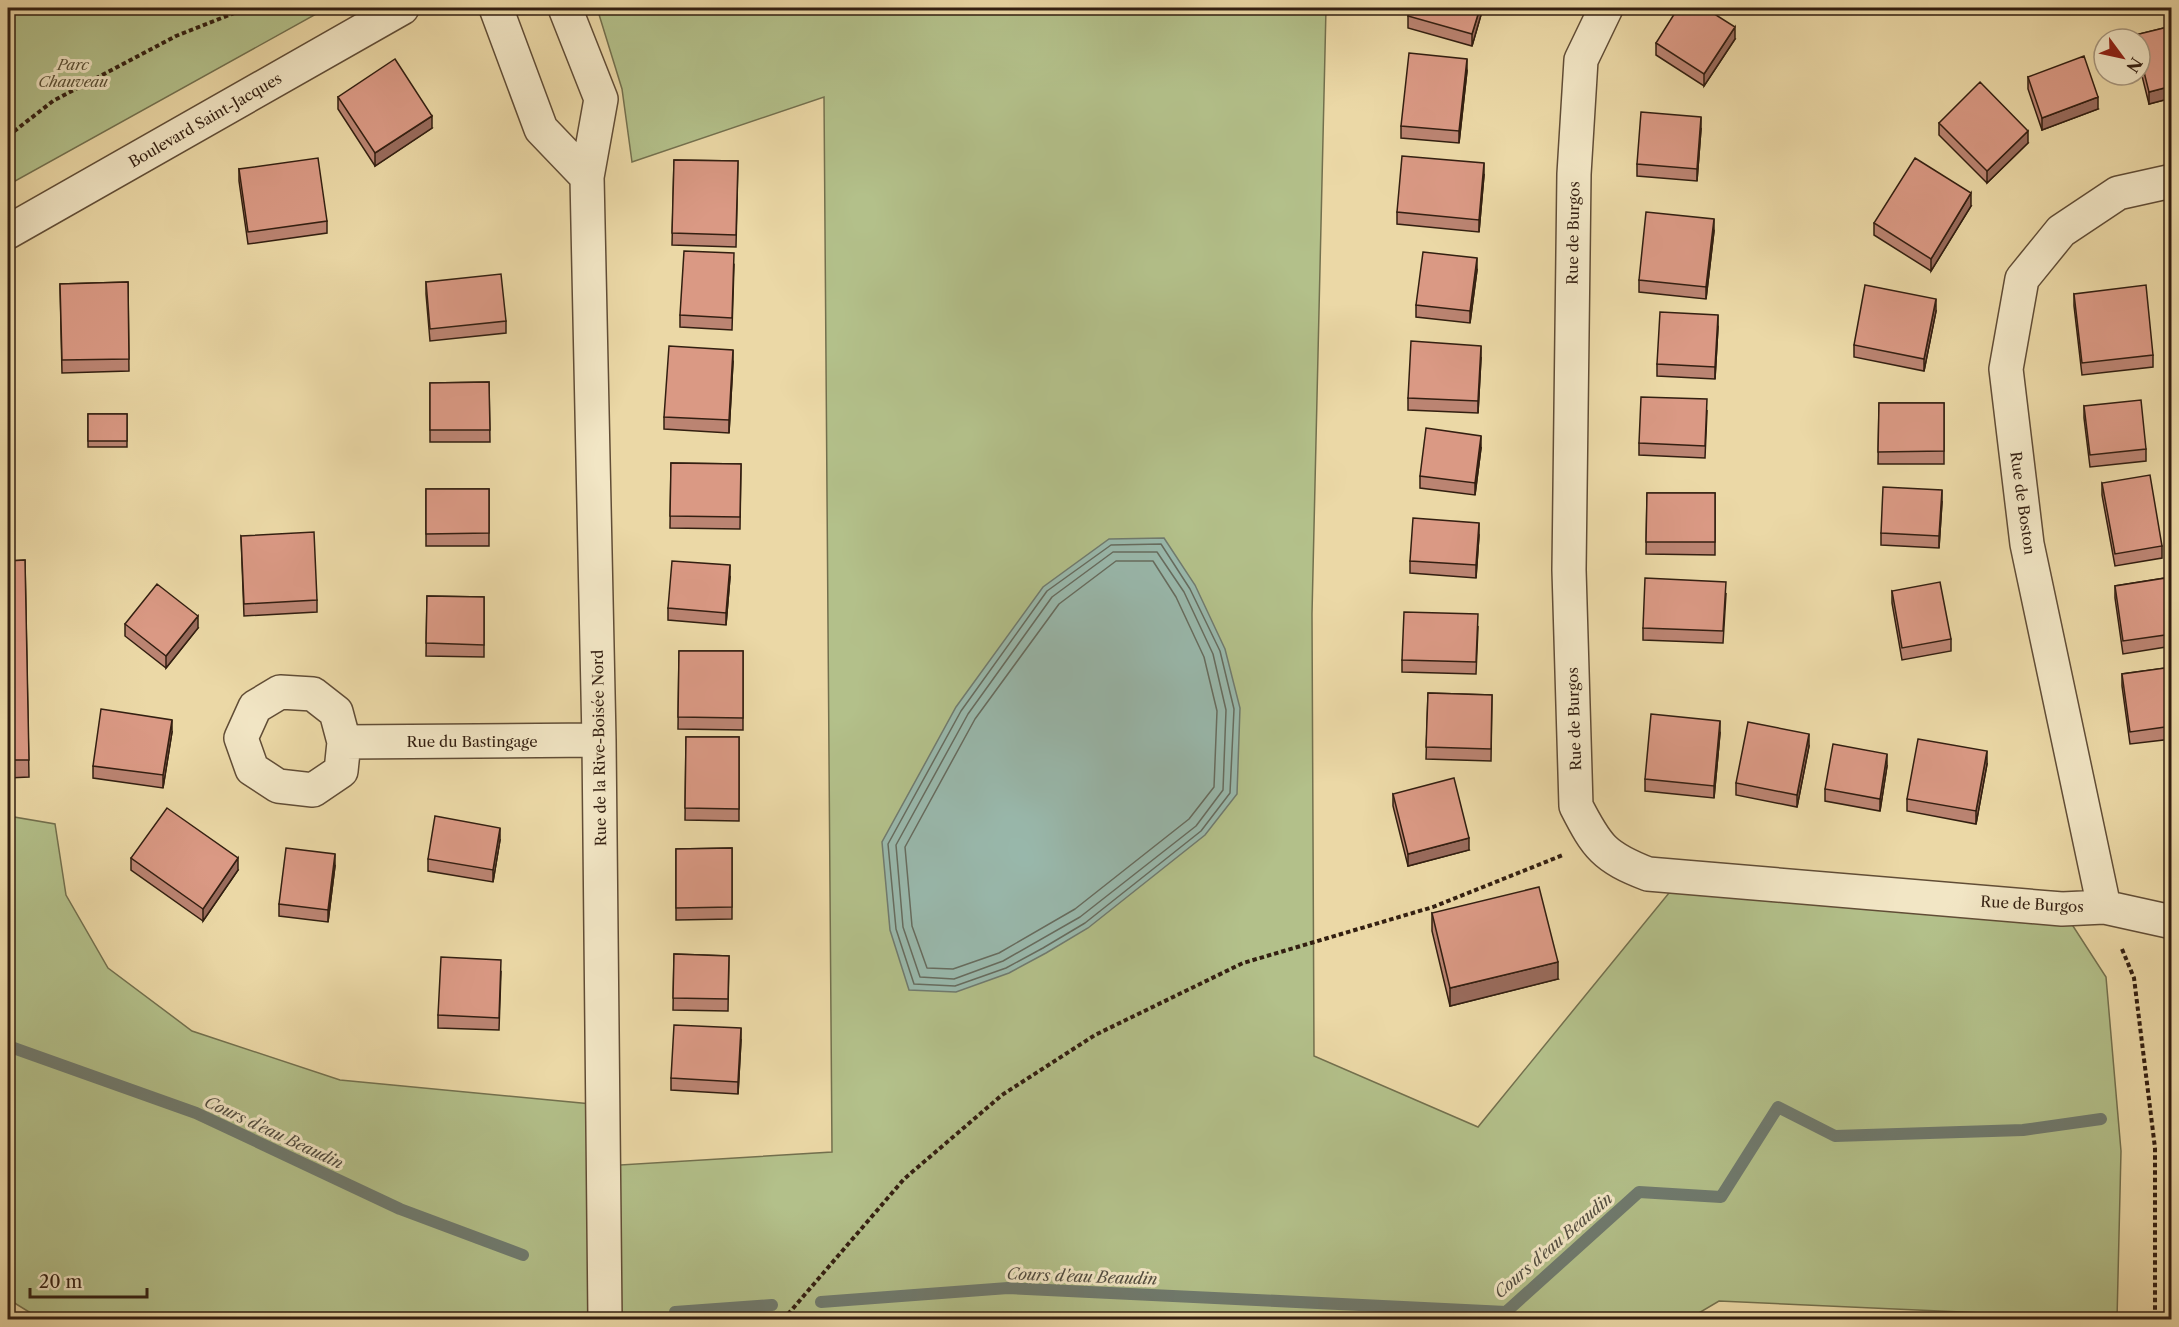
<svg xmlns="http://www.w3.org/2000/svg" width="2179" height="1327" viewBox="0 0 2179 1327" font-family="'Libre Caslon Text',serif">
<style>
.green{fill:#b3c08a;stroke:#73704e;stroke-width:1.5}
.water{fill:#99b9ad;stroke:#707b6f;stroke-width:1.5}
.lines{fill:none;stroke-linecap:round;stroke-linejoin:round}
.shore{stroke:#666c5f;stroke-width:1.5}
.stream{stroke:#707b6f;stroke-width:12}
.minor-casing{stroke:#614d36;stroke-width:36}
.tertiary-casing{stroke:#614d36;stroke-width:36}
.path{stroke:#331f11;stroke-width:4;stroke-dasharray:4.5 3;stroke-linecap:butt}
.minor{stroke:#f2e6c5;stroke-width:33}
.tertiary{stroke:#f2e6c5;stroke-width:33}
.wall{fill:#bb8472;stroke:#331f11;stroke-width:1.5}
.shaded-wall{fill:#996b5c;stroke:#331f11;stroke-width:1.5}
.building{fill:#da9984;stroke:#331f11;stroke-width:1.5}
.labels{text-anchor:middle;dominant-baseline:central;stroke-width:6;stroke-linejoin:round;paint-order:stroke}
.park-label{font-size:15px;font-style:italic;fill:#594f35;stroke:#f2e6c5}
.street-label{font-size:15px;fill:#331f11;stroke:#f2e6c5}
.water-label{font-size:16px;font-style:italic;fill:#524d40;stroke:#f2e6c5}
</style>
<rect width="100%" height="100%" fill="#ebd8a6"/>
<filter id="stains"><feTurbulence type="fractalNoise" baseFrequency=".00333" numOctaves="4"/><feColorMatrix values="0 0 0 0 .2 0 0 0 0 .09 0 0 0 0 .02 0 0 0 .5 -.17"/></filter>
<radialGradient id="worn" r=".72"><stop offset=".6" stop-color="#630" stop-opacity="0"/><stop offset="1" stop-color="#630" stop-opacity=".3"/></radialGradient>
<path class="green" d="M8 8H327L8 185Z
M597 8H1326L1312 614 1314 1056 1478 1127 1682 877 2062 909 2106 977 2121 1151 2117 1319 1719 1301 1687 1320H42L8 1299V816L55 824 66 895 108 968 192 1031 340 1080 602 1105 604 1166 832 1152 824 97 632 162 622 89Z"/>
<path class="water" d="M1164 538 1195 585 1225 649 1240 708 1237 794 1205 835 1088 928 1046 953 1009 973 956 992 909 990 890 930 882 842 956 707 1043 587 1109 539Z"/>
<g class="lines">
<path class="shore" d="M1161 544 1190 589 1220 651 1234 709 1230 793 1201 831 1085 923 1043 948 1006 968 955 986 914 984 896 929 888 844 961 711 1047 591 1111 545Z
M1113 552H1157L1184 592 1213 654 1226 710 1223 790 1196 826 1080 917 1003 961 954 979 920 977 903 927 896 845 968 714 1052 597Z
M1116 561H1153L1176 597 1204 657 1217 711 1214 787 1189 819 1075 909 999 953 953 969 927 968 912 926 905 847 975 719 1059 604Z"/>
<path class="stream" d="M8 1046 196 1113 400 1209 523 1255
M821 1302 1008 1288 1506 1312 1639 1192 1721 1197 1778 1107 1835 1136 2023 1130 2101 1119
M675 1312 772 1305"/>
<defs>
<path id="minor" d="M496 8 541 129 587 177
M565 8 601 99 587 177 599 740 605 1320
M1606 8 1581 60 1574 174 1569 570 1576 806C1597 847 1604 857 1648 874L2062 909 2104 907 2172 922
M280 692 313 694 336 712 344 742 341 771 313 790 278 786 252 769 241 738 255 707Z
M344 742 599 740
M2104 907 2027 544 2006 369 2022 279 2061 231 2118 193 2172 181"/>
<path id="tertiary" d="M8 232 402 8"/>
</defs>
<use href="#minor" class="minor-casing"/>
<use href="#tertiary" class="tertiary-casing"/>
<path class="path" d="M8 136 53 101 176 36 247 8
M2122 949 2134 978 2155 1148V1320
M783 1320 904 1179 1002 1095 1095 1035 1243 963 1433 907 1563 855"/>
<use href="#minor" class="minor"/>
<use href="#tertiary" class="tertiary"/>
</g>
<path class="wall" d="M1410 8H1483L1472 46 1408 28V16Z
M2172 26V98L2149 104 2140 68V39H2135V35Z
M1735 39 1704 86 1656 55V43Z
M1467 71 1459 143 1401 138V126Z
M2028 77 2098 109 2042 130 2028 89Z
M338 97 432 128 375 166 338 109Z
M1939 123 2028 143 1987 183 1939 135Z
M1701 129 1697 181 1637 176V164Z
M674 160 738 161 736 247 672 245Z
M239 169 327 221V233L248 244 239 181Z
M1484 175 1479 232 1397 224V212Z
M1971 206 1931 271 1874 235V223Z
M1714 231 1706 299 1639 292V280Z
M734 265 732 330 680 327V315Z
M1477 270 1470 323 1416 317V305Z
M128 282 129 371 62 373 60 284Z
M426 282 506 321V333L430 341 426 294Z
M2074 294 2153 355V367L2082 375 2074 306Z
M1936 311 1924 371 1854 357V345Z
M1718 327 1715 379 1657 376V364Z
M1481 358 1478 413 1408 410V398Z
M733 362 729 433 664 429V417Z
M489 382 490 442H430V383Z
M1879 403H1944V464H1878Z
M2084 406 2146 449V461L2090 467 2084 418Z
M1707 411 1705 458 1639 455V443Z
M88 414H127V447H88Z
M1481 448 1475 495 1420 488V476Z
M671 463 741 464 740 529 670 528Z
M2102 483 2162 546V558L2115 566 2102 495Z
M426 489H489V546H426Z
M1647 493H1715V555L1646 554Z
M1942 502 1939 548 1881 545V533Z
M1479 535 1476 578 1410 573V561Z
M241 536 317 600V612L244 616Z
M25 560 29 777 8 778V561Z
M730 577 726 625 668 620V608Z
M2172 577V646L2123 654 2115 598V586Z
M1892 591 1951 639V651L1902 660 1892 603Z
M1726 594 1723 643 1643 640V628Z
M427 596 484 597V657L426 656Z
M125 624 198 628 166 668 125 636Z
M1478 627 1476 674 1402 672V660Z
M679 651H743V730L678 729Z
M2172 667V739L2130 744 2122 686V674Z
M1428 693 1492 695 1491 761 1426 759Z
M172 732 163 788 93 778V766Z
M1720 733 1714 798 1645 791V779Z
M686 737H739V821L685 820Z
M1809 746 1797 807 1736 795V783Z
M1987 764 1976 824 1907 811V799Z
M1887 766 1880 811 1825 801V789Z
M2168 776H2172V811L2168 788Z
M1393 794 1469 850 1408 866 1393 806Z
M500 840 493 882 428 871V859Z
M732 848V919L676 920V849Z
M131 858 238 870 203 921 131 870Z
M335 866 328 922 279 916V904Z
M1432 913 1558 979 1450 1006 1432 931Z
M674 954 729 956 728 1011 673 1010Z
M501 972 499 1030 438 1028V1015Z
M741 1040 738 1094 671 1090V1078Z"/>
<path class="shaded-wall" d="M1480 8H1483L1472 46V34Z
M1735 27V39L1704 86V74Z
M1467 59V71L1459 143V131Z
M2172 86V98L2149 104V92Z
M2098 97V109L2042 130V118Z
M432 116V128L375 166V153Z
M1701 117V129L1697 181V169Z
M2028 131V143L1987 183V171Z
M1484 163V175L1479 232V220Z
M1971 193V206L1931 271V259Z
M1714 219V231L1706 299V287Z
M1477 258V270L1470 323V311Z
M1936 299V311L1924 371V359Z
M1718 315V327L1715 379V367Z
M1481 346V358L1478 413V401Z
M733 350V362L729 433V420Z
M1481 436V448L1475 495V483Z
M1942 490V502L1939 548V536Z
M1479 523V535L1476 578V565Z
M730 565V577L726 625V613Z
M198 616V628L166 668V656Z
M172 720V732L163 788V775Z
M1720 721V733L1714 798V786Z
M1809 734V746L1797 807V795Z
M1987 751V764L1976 824V811Z
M1887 754V766L1880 811V799Z
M500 828V840L493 882V870Z
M1469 838V850L1408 866V854Z
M335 854V866L328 922V910Z
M238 858V870L203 921V909Z
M1558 962V979L1450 1006V988Z
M741 1028V1040L738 1094V1082Z"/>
<path class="building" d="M1410 8H1480L1472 34 1408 16Z
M1678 8H1705L1735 27 1704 74 1656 43Z
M2172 26V86L2149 92 2140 56V39H2136L2135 35Z
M1409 53 1467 59 1459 131 1401 126Z
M2084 56 2098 97 2042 118 2028 77Z
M395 59 432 116 375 153 338 97Z
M1980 82 2028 131 1987 171 1939 123Z
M1641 112 1701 117 1697 169 1637 164Z
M1402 156 1484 163 1479 220 1397 212Z
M318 158 327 221 248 232 239 169Z
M1915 158 1971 193 1931 259 1874 223Z
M674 160 738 161 736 235 672 233Z
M1646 212 1714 219 1706 287 1639 280Z
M684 251 734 253 732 318 680 315Z
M1423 252 1477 258 1470 311 1416 305Z
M501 274 506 321 430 329 426 282Z
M128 282 129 359 62 360 60 284Z
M1865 285 1936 299 1924 359 1854 345Z
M2146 285 2153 355 2082 363 2074 294Z
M1660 312 1718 315 1715 367 1657 364Z
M1411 341 1481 346 1478 401 1408 398Z
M669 346 733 350 729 420 664 417Z
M489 382 490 430H430V383Z
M1641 397 1707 399 1705 446 1639 443Z
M2141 400 2146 449 2090 455 2084 406Z
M1879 403H1944V451L1878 452Z
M88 414H127V441H88Z
M1426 428 1481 436 1475 483 1420 476Z
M671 463 741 464 740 517 670 516Z
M2150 475 2162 546 2115 554 2102 483Z
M1883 487 1942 490 1939 536 1881 533Z
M426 489H489V533L426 534Z
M1647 493H1715V542H1646Z
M1413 518 1479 523 1476 565 1410 561Z
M314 532 317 600 244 604 241 536Z
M25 560 29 760H8V561Z
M672 561 730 565 726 613 668 608Z
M2172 577V634L2123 641 2115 586Z
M1645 578 1726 582 1723 631 1643 628Z
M1940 582 1951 639 1902 648 1892 591Z
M157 584 198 616 166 656 125 624Z
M427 596 484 597V645L426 643Z
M1404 612 1478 614 1476 662 1402 660Z
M679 651H743V718L678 717Z
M2172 667V726L2130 732 2122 674Z
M1428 693 1492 695 1491 749 1426 747Z
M101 709 172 720 163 775 93 766Z
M1651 714 1720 721 1714 786 1645 779Z
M1748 722 1809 734 1797 795 1736 783Z
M686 737H739V809L685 808Z
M1918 739 1987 751 1976 811 1907 799Z
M1833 744 1887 754 1880 799 1825 789Z
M2168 776H2172V798Z
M1454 778 1469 838 1408 854 1393 794Z
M167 808 238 858 203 909 131 858Z
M435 816 500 828 493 870 428 859Z
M286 848 335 854 328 910 279 904Z
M732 848V907L676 908V849Z
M1539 887 1558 962 1450 988 1432 913Z
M674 954 729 956 728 999 673 998Z
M441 957 501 960 499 1018 438 1015Z
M674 1025 741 1028 738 1082 671 1078Z"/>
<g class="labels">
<g class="park-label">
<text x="73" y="64">Parc<tspan x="73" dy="17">Chauveau</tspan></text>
</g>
<g class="street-label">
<text transform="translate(205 120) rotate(-30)">Boulevard Saint-Jacques</text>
<text transform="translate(1573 233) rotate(-89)">Rue de Burgos</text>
<text transform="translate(2023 503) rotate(82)">Rue de Boston</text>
<text transform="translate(1574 719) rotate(-92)">Rue de Burgos</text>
<text x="472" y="741">Rue du Bastingage</text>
<text transform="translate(599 748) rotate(-91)">Rue de la Rive-Boisée Nord</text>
<text transform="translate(2032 904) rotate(3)">Rue de Burgos</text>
</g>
<g class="water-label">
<text transform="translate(274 1132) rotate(25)">Cours d'eau Beaudin</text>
<text transform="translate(1553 1245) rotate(-41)">Cours d'eau Beaudin</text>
<text transform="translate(1082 1276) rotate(2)">Cours d'eau Beaudin</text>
</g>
</g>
<rect width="2179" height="1327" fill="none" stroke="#ebd8a6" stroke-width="30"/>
<rect x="9" y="9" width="2161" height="1309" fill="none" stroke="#331f11" stroke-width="3"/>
<rect x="15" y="15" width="2149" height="1297" fill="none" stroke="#331f11" stroke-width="1.5"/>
<g transform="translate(2122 57) rotate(123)"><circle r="28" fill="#f2e6c5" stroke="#a6967d" stroke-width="1.5"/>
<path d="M0-4.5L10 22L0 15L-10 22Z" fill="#8f2418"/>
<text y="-9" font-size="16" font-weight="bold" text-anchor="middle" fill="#331f11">N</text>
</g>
<path d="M30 1288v9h117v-9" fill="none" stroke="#331f11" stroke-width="3"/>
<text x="39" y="1288" font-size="18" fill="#331f11" stroke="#f2e6c5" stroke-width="4.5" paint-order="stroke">20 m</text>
<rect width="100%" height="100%" filter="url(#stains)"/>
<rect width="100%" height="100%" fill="url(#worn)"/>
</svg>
